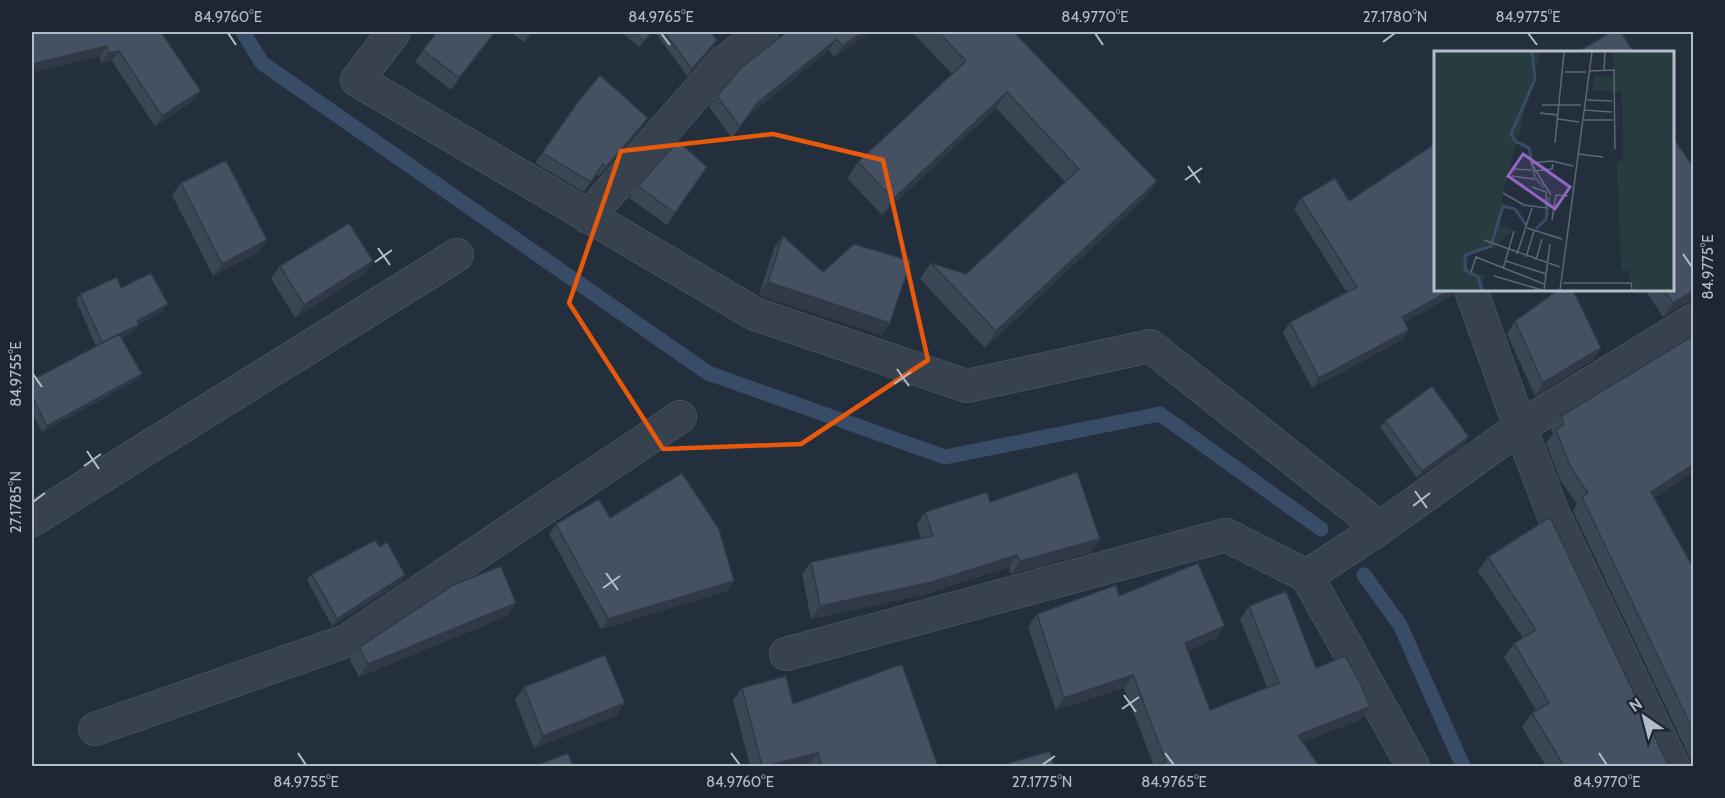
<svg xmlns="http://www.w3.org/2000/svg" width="1725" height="798" viewBox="0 0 1725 798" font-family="Cabin,sans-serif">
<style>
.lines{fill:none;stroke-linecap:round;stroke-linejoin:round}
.stream{stroke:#394c67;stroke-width:15}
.minor-casing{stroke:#565f6c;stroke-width:34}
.minor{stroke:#38414e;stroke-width:33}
.wall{fill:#3b4654}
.shaded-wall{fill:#303945}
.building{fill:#455162;stroke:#303945;stroke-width:1.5}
.marked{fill:none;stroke:#e8590c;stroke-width:4.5;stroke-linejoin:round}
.ticks{fill:none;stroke:#b4bcc9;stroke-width:2}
.inset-river{fill:none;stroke:#394c67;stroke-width:3}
.inset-road{fill:none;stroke:#5e6776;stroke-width:1.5}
.view{fill:#9266c3;fill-opacity:0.15;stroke:#9266c3;stroke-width:3}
.inset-edge{fill:none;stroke:#b4bcc9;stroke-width:3}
.neatline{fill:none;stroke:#b4bcc9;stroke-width:2}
.ticks-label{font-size:15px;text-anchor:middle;fill:#b4bcc9}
</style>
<rect width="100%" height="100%" fill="#242f3e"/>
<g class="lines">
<path class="stream" d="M243 32 262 63 708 373 945 457 1160 414 1321 529
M1364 575 1400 625 1463 766"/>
<defs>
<path id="minor" d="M394 32 357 80 755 314 967 386 1150 346 1380 528
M588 217 723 63 762 32
M32 520 457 255
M1307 576 1380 528 1520 427 1471 290
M786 654 1226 535 1307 576 1413 766
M95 729 346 641 680 417
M1673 766 1553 513 1520 427 1694 320"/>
</defs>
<use href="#minor" class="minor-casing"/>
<use href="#minor" class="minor"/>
</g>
<path class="wall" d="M32 32H161L193 101 155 126 112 61 101 63 100 56 32 72Z
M496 32 451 90 415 62 423 50Z
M510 32H532L524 42Z
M621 32H654L639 47Z
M655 32H711L717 40 713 47 687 76Z
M787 32H871L834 57 829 50 749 115 732 138 709 107 717 96Z
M912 32H1014L1146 197 985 348 920 279 931 263 966 274 1065 182 996 108 882 215 847 178 858 162 952 74Z
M580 99 648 118 641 128 599 176 596 174 584 192 535 163Z
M1672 124 1677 131 1673 136 1684 304 1663 317 1645 290H1672Z
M707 167 667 225 629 198 638 186Z
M181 183 267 240 258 253 213 276 172 195Z
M1301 198 1436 290H1457L1453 295 1405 322 1409 330 1402 340 1312 388 1283 333 1290 322 1347 293 1294 209Z
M783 236 823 272 890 323 882 335 759 295 774 248Z
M373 261 364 274 295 318 271 278 280 266Z
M121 288 163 311 138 324 134 331 121 338 142 374 137 380 42 432 32 412V380L96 346 76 300 80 294Z
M1515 321 1601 348 1593 360 1535 396 1507 334Z
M1561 416 1694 471 1654 498 1694 569V766H1691L1690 758 1573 511 1577 504 1560 480 1546 443 1553 434 1551 430Z
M1385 421 1465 444 1417 478 1380 427Z
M990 502 1091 552 1011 574 1009 567 923 595 811 619 802 574 811 562 921 538 917 524 925 512Z
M610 518 727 591 601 629 549 534 556 524Z
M380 547 405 575 401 582 332 626 307 580 312 574Z
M1488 557 1666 760 1671 766H1546L1522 727 1532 713 1536 710 1504 657 1514 643 1523 638 1478 571Z
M1119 596 1225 626 1216 638 1188 651 1210 710 1267 687 1240 619 1249 606 1316 668 1370 707 1362 719 1303 742 1319 766H1154L1124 688 1056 710 1028 627 1037 614Z
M507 616 359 677 350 660 359 647Z
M524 687 625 703 616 716 534 748 515 700Z
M742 688 793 704 938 766H809V765L805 766H750L733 700Z"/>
<path class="shaded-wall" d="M495 32H496L451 90 459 78Z
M652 32H654L639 47 644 41Z
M863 32H871L834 57 842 46Z
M837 39 829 50 749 115 732 138 757 103Z
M717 40 713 47 687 76 692 69Z
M107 46 100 56 32 72V64Z
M119 51 112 61 101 63 108 53Z
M201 91 193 101 155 126 162 116Z
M1007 92 996 108 882 215 893 199Z
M648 118 641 128 599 176 606 167Z
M1157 181 1146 197 985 348 996 331Z
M267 240 258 253 213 276 222 264Z
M373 261 364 274 295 318 304 305Z
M768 282 890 323 882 335 759 295Z
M1451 290H1457L1453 295 1395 327 1402 317Z
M1694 291V301L1684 304 1663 317 1673 303Z
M168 304 163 311 132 327 137 321Z
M139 325 134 331 97 348 102 342Z
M1409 330 1402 340 1312 388 1319 378Z
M1601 348 1593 360 1535 396 1543 383Z
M142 374 137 380 42 432 47 426Z
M1469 437 1465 444 1417 478 1422 471Z
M1694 464V471L1641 506 1651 492Z
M1100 539 1091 552 1011 574 1020 561Z
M1017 555 1009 567 923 595 811 619 820 606Z
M405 575 401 582 332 626 337 619Z
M734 581 727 591 601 629 608 619Z
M516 603 507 616 359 677 368 664Z
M1225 626 1216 638 1176 656 1185 643Z
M1133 675 1124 688 1056 710 1064 698Z
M625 703 616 716 534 748 543 736Z
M1370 707 1362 719 1290 747 1298 735Z
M818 753 809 765 805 766H766Z"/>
<path class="building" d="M32 32H161L201 91 162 116 119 51 108 53 107 46 32 64Z
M437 32H495L459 78 423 50Z
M634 32H652L644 41Z
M664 32H711L717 40 692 69Z
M787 32H863L842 46 837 39 757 103 740 127 717 96 742 67Z
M938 32H1014L1157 181 996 331 931 263 966 274 1079 169 1007 92 893 199 858 162 966 61Z
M1611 32H1621L1634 52H1577Z
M600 75 648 118 606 167 603 164 591 182 542 153 580 99Z
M1672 124 1677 131 1672 133Z
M1672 136 1694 168V291L1673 303 1664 290H1672Z
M678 141 707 167 675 213 638 186Z
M1436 143V290H1451L1402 317 1409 330 1319 378 1290 322 1357 287 1301 198 1335 178 1349 201Z
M226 160 267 240 222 264 181 183Z
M349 223 373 261 304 305 280 266Z
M783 236 823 272 854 244 911 261 890 323 768 282Z
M151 273 168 304 137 321 139 325 102 342 80 294 117 277 121 288Z
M1558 290H1573L1601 348 1543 383 1515 321Z
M119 334 142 374 47 426 32 396V380Z
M1694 335V464L1651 492 1694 569V732L1582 497 1588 493 1570 466 1556 430 1564 424 1561 416Z
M1432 386 1469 437 1422 471 1385 421Z
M1077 472 1100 539 1020 561 1017 555 932 582 820 606 811 562 933 536 925 512 987 492 990 502Z
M682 473 719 529 734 581 608 619 556 524 599 499 610 518Z
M1550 517 1666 760 1671 766H1564L1532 713 1549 703 1514 643 1536 630 1488 557Z
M375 540 380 547 387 542 405 575 337 619 312 574Z
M1198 563 1225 626 1185 643 1210 710 1279 683 1249 606 1286 591 1316 668 1345 656 1361 684 1370 707 1298 735 1319 766H1156L1166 762 1133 675 1064 698 1037 614 1116 585 1119 596Z
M501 566 516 603 368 664 359 647 453 585Z
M605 655 625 703 543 736 524 687Z
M902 664 938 766H822L818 753 766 766H762L742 688 786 676 793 704Z
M1050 751 1054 766H999Z
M568 753 573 766H534Z"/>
<path class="marked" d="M773 134 883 160 928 360 801 444 663 449 569 303 621 151Z"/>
<path class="ticks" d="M228 33 236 45M661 33 670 45M1095 33 1103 45M1528 33 1537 45M1383 42 1395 33M1188 166 1200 183M1185 180 1202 168M378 248 390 265M1683 254 1692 267M375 262 392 250M897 369 909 386M33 374 42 387M894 384 911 372M87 451 99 469M84 466 101 454M1415 491 1427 508M33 502 45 493M1413 506 1430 493M606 573 618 590M603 588 620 576M1124 695 1136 712M1122 709 1139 697M298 753 306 765M731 753 740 765M1165 753 1174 765M1599 753 1607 765M1042 765 1055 756"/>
<g transform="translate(1434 51)">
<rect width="240" height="240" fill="#242f3e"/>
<path d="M0 1H107L69 142 65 174 79 178 60 197 37 202 32 214 37 221 52 224 48 235 52 239H0ZM179 1H240V239H198L195 220 187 219 183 112 189 108 188 41 158 39 161 24 180 26Z" fill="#263c3f"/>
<path class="inset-river" d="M98 1 101 28 77 83 81 90 95 97 101 127 110 136M102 178 112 168 115 146M48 239 44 226 31 219V204L57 195 69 155 81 158 92 174"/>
<path class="inset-road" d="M155 20 180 19 181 98M170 20 171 1M131 21H152M153 49 178 50M108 54H147M150 59 178 61M106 62 124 64M124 68 145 71M150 69H179M121 92 130 1M144 103 169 106M79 118 97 119M101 120 118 118 119 113M78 125 100 128M69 142 90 154 112 157V141L98 136M117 144 97 112 118 110 139 115M118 169 122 144 134 145M93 177 128 188M50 189 126 216M83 203 98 157M92 206 100 180M102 209 108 188M72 210 112 223M69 218 80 180M37 221 42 206 110 233M60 225 108 239M129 232H197L198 239M110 239 116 193M126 239 158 1"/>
<path class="view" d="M89 103 136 136 121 158 74 125Z"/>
<rect width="240" height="240" class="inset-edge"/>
</g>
<rect width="1725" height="798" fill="none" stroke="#1d2633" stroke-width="66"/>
<g transform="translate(1644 717) rotate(325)" stroke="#1d2633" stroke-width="4.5" paint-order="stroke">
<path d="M0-4.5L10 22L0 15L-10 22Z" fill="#b4bcc9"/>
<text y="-9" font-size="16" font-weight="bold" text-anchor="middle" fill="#b4bcc9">N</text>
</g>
<rect x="33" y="33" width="1659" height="732" class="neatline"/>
<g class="ticks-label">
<text x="228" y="22">84.9760°E</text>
<text x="661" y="22">84.9765°E</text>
<text x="1095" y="22">84.9770°E</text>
<text x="1395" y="22">27.1780°N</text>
<text x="1528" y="22">84.9775°E</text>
<text transform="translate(1708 267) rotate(-90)" y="5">84.9775°E</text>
<text transform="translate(16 374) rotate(-90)" y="5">84.9755°E</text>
<text transform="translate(16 502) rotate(-90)" y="5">27.1785°N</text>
<text x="306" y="787">84.9755°E</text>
<text x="740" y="787">84.9760°E</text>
<text x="1042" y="787">27.1775°N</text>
<text x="1174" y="787">84.9765°E</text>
<text x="1607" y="787">84.9770°E</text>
</g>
</svg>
